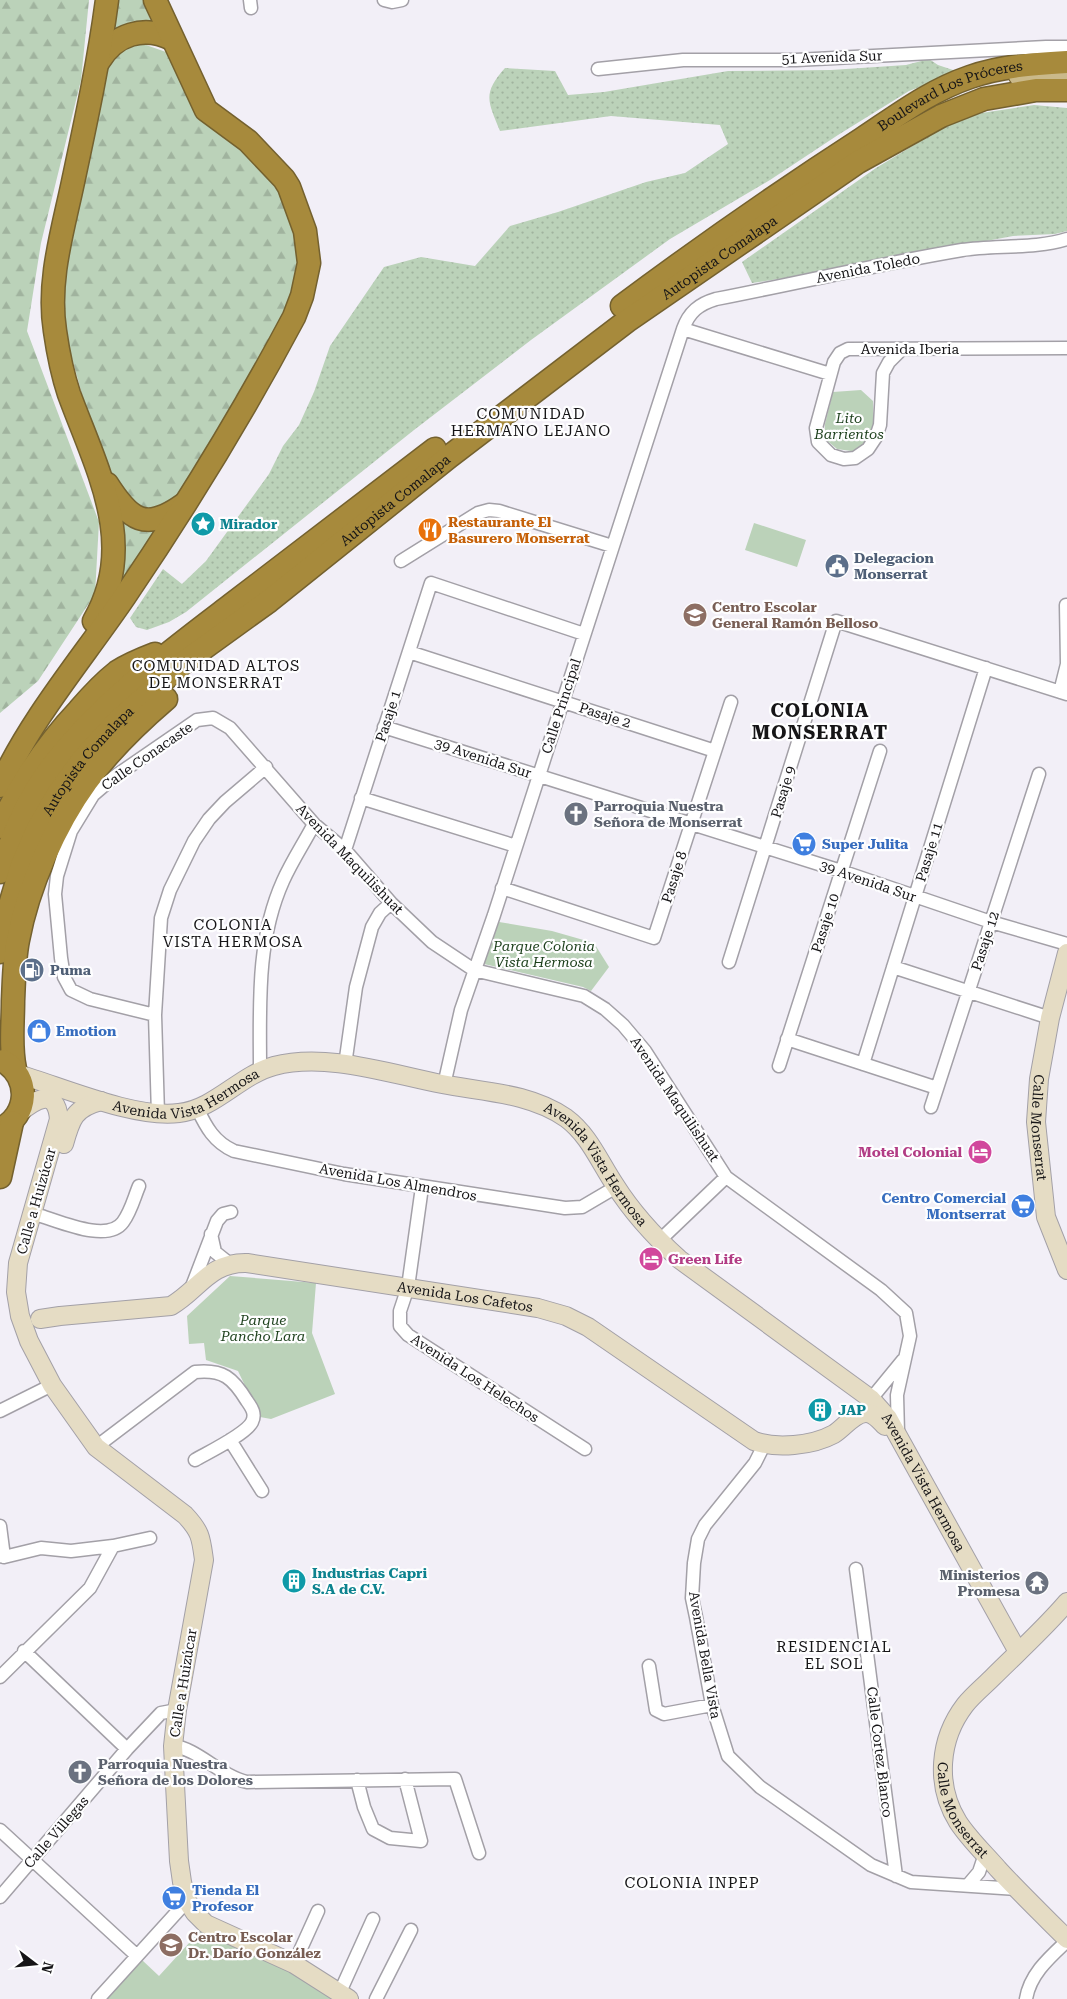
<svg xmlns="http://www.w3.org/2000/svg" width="1067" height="1999" viewBox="0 0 1067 1999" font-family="'Roboto Serif',serif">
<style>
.grass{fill:url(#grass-dots)}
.forest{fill:url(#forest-firs)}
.park{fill:#bbd2b9}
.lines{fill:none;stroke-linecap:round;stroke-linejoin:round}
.street-casing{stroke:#a3a0a7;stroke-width:15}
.secondary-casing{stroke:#a3a0a7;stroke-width:20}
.primary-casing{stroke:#74612f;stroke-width:22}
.highway-casing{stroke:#74612f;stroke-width:25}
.street{stroke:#fff;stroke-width:12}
.secondary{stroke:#e5dcc4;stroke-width:18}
.primary{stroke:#cab98a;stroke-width:20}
.highway{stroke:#a78a3c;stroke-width:22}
.labels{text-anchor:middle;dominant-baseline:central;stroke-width:4.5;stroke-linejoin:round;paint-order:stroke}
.street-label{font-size:14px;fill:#161517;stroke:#fefeff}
.park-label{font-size:14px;font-style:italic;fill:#1c3f1b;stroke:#fefeff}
.food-label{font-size:14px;font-weight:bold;fill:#c56008;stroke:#fefeff;text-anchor:start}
.culture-label{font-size:14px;font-weight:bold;fill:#0d838f;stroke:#fefeff;text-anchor:start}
.service-label{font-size:14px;font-weight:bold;fill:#4e5e75;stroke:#fefeff;text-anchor:start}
.education-label{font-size:14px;font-weight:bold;fill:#785e54;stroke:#fefeff;text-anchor:start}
.worship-label{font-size:14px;font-weight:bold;fill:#5b616d;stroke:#fefeff;text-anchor:start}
.shop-label{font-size:14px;font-weight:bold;fill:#366cbe;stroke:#fefeff;text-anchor:start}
.hotel-label{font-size:14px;font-weight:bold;fill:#b23c85;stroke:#fefeff;text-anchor:end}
.neighbourhood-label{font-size:15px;letter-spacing:1px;fill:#161517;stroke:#fefeff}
.district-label{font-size:19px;font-weight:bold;letter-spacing:1px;fill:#161517;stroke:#fefeff}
</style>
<defs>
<pattern id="grass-dots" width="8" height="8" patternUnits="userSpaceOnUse" patternTransform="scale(1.25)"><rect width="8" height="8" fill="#bbd2b9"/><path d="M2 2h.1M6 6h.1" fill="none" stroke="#a0b39e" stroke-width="1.8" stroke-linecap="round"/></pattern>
<pattern id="forest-firs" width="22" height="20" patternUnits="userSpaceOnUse" patternTransform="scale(1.25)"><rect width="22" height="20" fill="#bbd2b9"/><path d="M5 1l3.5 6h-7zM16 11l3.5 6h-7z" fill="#a0b39e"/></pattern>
</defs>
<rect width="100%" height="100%" fill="#f2eff7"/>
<path class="grass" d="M929 59 938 65 959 72 909 91 838 135 770 180 670 239 531 340 414 430 186 612 169 622 147 630 136 627 130 618 163 569 182 584 206 561 269 474 283 446 299 425 314 392 330 346 384 267 421 257 475 266 510 226 558 212 646 182 685 173 728 144 720 125 611 116 500 131C488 101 482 94 505 68L555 71 568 95 604 92 728 71 831 70 906 65Z
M1034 105 1067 108V231L1055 234 1013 236 811 274 752 283 742 262 876 168 962 116Z"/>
<path class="forest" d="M0 0H89L81 80 41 243 27 331 99 522 95 594 38 681 0 713Z
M114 0H143L152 24 109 36Z
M134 45H146L166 52 190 99 215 129 226 139 254 159 271 178 286 202 300 252 293 301 181 493 167 504 150 510 138 506 110 472 90 423 68 344 61 308 63 277 105 66 122 49Z
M118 514 162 527 116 597Z"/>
<path class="park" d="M861 390 873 401 874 436 858 452 837 449 824 438 825 424 833 392Z
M754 523 806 540 797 567 745 550Z
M499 922 552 931 594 943 609 967 591 991 583 987 484 964Z
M230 1276 316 1283 312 1333 335 1394 271 1419 260 1417 238 1371 206 1360 204 1343 189 1344 187 1316Z
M200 1931 289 1971 334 1999H105L142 1960 159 1976Z"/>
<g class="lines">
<defs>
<path id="street" d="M250 0 251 8
M384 0 392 2 402 0
M598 69 683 60H796L1046 47H1067
M683 329 830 374
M902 349 889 362 883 373 880 425 876 437 868 449 855 458 844 459 831 455 818 442 816 428 834 362 840 353 848 349 1067 348
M401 561 478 513 489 510 499 511 612 546
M1066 605 1067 663
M409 652 715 751
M1060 692 1067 664
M384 727 841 871 991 922 1067 944
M361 798 516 846
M345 850 431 583 584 634
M502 888 654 938 731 702
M729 962 836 621 1067 694
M893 967 1050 1018
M155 1015 90 999 71 990 64 977 61 958 55 894 57 876 71 831 93 795 114 777 197 720 213 718 230 728 314 824 345 850 391 903 432 942 474 970 584 996 605 1009 623 1025 645 1051 726 1177 881 1290 906 1313 910 1336 897 1395 898 1433
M787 1039 937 1088
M863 1064 986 668
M345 1065 356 987 372 927 380 913 391 903
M779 1066 880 751
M260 1070C260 1006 256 941 283 881 292 861 304 843 314 824
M444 1085 461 1010 494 915 683 329C689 312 699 304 716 299 798 283 879 264 962 250 994 245 1037 249 1067 239
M931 1107 1039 774
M197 1108C206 1127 214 1142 234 1151L344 1174 565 1208 582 1207 616 1187
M158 1114 155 1015 161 918 170 890 194 841 209 819 225 802 266 767
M422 1187 408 1287 400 1311V1326L408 1335 585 1449
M41 1216C61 1222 108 1243 123 1222 131 1211 134 1198 139 1186
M211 1234 215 1252 230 1264
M659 1241 726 1177
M191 1289 217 1221 223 1214 231 1212
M871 1399 903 1360
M0 1411 52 1385
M230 1440 262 1491
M764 1445 755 1463 705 1525 698 1539 694 1563 692 1598 696 1617 712 1705 728 1756 760 1787 871 1865 911 1882 1017 1889
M96 1447 195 1372C223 1369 233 1378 247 1401 252 1408 256 1414 252 1422 246 1434 207 1453 195 1460
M0 1526 4 1557 0 1556
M4 1557 41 1548 71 1551 113 1546
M856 1569 896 1876
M24 1651 127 1749
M649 1666 656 1710 664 1714 712 1705
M0 1677 90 1588 113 1546 150 1538
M173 1746C197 1748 220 1776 247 1782L455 1779 479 1853
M357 1780 364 1807 373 1829 390 1838 421 1841 405 1779
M0 1830 136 1955
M968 1885 979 1872 985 1854
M0 1897 127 1749 161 1713 177 1710
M294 1964 318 1911
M340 1992 373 1919
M98 1999 187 1901
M376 1999 411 1930
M1026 1999C1030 1974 1050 1957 1067 1941"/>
<g id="secondary">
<path id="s1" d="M1067 953 1050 1018 1039 1079 1036 1122 1046 1217 1067 1270"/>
<path id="s2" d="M18 1074C62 1087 135 1119 179 1113 215 1109 240 1075 274 1066 326 1052 390 1074 442 1084 484 1092 530 1093 566 1118 589 1135 599 1161 615 1185 632 1212 656 1238 679 1259L871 1399 888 1418 1018 1652"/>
<path d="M19 1113C36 1099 56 1087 59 1119L18 1263 16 1292 20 1316 29 1341 52 1385 96 1447 185 1515C201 1532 201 1538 204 1560L177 1710 173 1746 179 1861 182 1882 187 1901 195 1913 206 1924 294 1964 349 1999"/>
<path d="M64 1144C71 1119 74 1108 101 1101"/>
<path id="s3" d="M40 1319 60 1316 171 1306C199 1290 209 1262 247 1263L538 1308 566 1316 588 1327 754 1441C776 1449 812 1446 834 1434 844 1428 854 1413 866 1413 874 1413 880 1421 885 1426"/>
<path id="s4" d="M1067 1602C1044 1629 1017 1653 992 1678 983 1687 973 1695 965 1705 939 1739 935 1785 958 1822 969 1839 985 1854 998 1869 1020 1893 1044 1916 1067 1939"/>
</g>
<path id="primary" d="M1019 76 1067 75"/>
<g id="highway">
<path d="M99 61C115 34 144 25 172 39"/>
<path id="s5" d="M622 306C700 248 780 192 862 139 897 116 929 91 970 77 1001 66 1034 64 1067 62"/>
<path d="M107 484C130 520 145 532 183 505"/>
<path d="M94 621C139 544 96 468 69 394 62 373 58 352 55 331 47 281 63 230 73 182 86 121 99 61 107 0"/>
<path d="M0 786C32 717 82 659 125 596 186 506 243 413 294 317L302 296 309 263 305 231 289 187 284 179 248 141 206 110 155 0"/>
<path d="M0 827C21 782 45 746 79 710 91 696 103 683 117 672 129 664 142 659 155 654"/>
<path d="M0 872C13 834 29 795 54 764 103 701 168 653 231 605 299 553 367 501 435 449"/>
<path id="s6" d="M0 952 7 915 22 865 37 830 58 794 83 759 118 721 183 663 269 601 450 456 627 321 858 162 941 116 984 99 1036 90H1067"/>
<path d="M15 1069C10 1047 13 1024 13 1001 14 981 14 960 18 940 28 887 55 825 87 781 110 750 138 723 166 699"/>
<path d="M0 1129C29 1116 31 1077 3 1061"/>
<path d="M0 1177 12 1122"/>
</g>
</defs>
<use href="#street" class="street-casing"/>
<use href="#secondary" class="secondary-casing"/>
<use href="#primary" class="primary-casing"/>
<use href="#highway" class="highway-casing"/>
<use href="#street" class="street"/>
<use href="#secondary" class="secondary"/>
<use href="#primary" class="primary"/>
<use href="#highway" class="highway"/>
</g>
<defs>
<symbol id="sight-disc" viewBox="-11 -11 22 22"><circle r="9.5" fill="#0f9aa8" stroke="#fefeff"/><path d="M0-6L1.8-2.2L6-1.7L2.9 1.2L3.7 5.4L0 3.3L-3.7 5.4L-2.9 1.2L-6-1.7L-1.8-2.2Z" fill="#fff"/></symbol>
<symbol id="restaurant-disc" viewBox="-11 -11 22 22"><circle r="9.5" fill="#e8710a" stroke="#fefeff"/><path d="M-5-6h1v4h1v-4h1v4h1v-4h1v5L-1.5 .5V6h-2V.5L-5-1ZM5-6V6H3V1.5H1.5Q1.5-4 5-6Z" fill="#fff"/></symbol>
<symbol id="civic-disc" viewBox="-11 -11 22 22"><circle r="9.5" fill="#5c6f8a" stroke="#fefeff"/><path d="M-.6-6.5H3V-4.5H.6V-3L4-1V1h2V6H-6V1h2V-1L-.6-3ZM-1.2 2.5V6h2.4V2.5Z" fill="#fff"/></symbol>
<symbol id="school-disc" viewBox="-11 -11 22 22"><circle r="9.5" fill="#8d6e63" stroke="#fefeff"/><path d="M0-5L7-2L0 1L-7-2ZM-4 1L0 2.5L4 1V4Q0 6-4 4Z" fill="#fff"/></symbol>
<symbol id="church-disc" viewBox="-11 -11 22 22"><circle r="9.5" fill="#6b7280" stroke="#fefeff"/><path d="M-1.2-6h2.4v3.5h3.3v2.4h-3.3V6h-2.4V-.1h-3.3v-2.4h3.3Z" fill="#fff"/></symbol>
<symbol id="supermarket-disc" viewBox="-11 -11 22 22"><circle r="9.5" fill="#3f7fe0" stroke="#fefeff"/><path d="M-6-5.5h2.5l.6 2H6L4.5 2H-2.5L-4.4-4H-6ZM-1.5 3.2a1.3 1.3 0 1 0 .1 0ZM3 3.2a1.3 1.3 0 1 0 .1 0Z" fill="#fff"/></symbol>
<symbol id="fuel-disc" viewBox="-11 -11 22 22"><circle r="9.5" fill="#5c6f8a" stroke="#fefeff"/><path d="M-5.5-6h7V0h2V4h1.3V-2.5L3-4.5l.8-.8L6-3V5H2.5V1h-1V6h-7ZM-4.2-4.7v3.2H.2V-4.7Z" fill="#fff"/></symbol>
<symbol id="shop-disc" viewBox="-11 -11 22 22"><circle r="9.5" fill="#3f7fe0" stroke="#fefeff"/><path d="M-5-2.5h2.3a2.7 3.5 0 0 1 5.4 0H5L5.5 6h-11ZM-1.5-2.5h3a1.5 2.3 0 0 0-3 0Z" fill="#fff"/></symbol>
<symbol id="hotel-disc" viewBox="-11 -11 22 22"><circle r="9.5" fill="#d1479c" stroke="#fefeff"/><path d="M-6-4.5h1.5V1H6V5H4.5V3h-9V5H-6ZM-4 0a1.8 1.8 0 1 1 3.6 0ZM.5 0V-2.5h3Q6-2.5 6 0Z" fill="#fff"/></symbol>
<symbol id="building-disc" viewBox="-11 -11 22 22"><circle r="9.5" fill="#0f9aa8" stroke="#fefeff"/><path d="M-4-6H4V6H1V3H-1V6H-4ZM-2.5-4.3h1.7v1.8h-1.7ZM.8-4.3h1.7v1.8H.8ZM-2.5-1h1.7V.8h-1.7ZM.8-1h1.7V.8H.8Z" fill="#fff"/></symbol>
<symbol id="temple-disc" viewBox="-11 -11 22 22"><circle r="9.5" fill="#6b7280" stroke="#fefeff"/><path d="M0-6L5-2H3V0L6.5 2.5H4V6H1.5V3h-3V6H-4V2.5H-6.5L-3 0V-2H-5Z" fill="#fff"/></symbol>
</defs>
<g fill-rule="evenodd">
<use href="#sight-disc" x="189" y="510" width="28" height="28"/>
<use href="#restaurant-disc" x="416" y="516" width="28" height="28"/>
<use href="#civic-disc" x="823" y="552" width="28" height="28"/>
<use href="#school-disc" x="681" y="601" width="28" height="28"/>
<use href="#church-disc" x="562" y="800" width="28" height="28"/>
<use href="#supermarket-disc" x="790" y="830" width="28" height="28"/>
<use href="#fuel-disc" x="18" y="956" width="28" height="28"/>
<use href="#shop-disc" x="25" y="1017" width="28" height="28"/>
<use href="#hotel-disc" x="966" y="1138" width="28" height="28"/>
<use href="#supermarket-disc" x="1009" y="1192" width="28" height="28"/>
<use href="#hotel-disc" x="637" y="1245" width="28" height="28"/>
<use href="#building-disc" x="806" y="1396" width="28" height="28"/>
<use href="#building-disc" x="280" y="1567" width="28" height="28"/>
<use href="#temple-disc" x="1023" y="1569" width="28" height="28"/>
<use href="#church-disc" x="66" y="1758" width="28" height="28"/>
<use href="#supermarket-disc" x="160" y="1884" width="28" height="28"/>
<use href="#school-disc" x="157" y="1931" width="28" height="28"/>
</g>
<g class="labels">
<g class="street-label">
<text transform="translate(832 57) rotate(-2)">51 Avenida Sur</text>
<text stroke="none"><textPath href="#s5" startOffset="392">Boulevard Los Próceres</textPath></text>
<text stroke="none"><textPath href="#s6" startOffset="1024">Autopista Comalapa</textPath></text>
<text transform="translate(868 268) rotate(-11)">Avenida Toledo</text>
<text x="910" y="349">Avenida Iberia</text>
<text stroke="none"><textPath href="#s6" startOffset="619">Autopista Comalapa</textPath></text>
<text transform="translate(561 706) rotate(-72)">Calle Principal</text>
<text transform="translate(605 715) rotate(18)">Pasaje 2</text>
<text transform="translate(388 716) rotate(-72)">Pasaje 1</text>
<text transform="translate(147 756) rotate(-35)">Calle Conacaste</text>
<text transform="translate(483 758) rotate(18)">39 Avenida Sur</text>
<text stroke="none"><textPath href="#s6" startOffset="214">Autopista Comalapa</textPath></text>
<text transform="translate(783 792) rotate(-73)">Pasaje 9</text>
<text transform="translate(929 852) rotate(-73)">Pasaje 11</text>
<text transform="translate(350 859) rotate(46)">Avenida Maquilishuat</text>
<text transform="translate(674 877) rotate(-72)">Pasaje 8</text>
<text transform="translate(868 881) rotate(19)">39 Avenida Sur</text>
<text transform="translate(825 923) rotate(-72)">Pasaje 10</text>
<text transform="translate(985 941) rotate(-72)">Pasaje 12</text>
<text stroke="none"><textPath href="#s2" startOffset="178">Avenida Vista Hermosa</textPath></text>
<text transform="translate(675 1099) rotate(56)">Avenida Maquilishuat</text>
<text stroke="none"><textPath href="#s1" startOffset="178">Calle Monserrat</textPath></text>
<text stroke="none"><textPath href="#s2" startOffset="628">Avenida Vista Hermosa</textPath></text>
<text transform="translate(398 1182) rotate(10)">Avenida Los Almendros</text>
<text transform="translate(36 1201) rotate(-74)">Calle a Huizúcar</text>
<text stroke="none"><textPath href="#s3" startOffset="442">Avenida Los Cafetos</textPath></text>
<text transform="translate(475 1378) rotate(33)">Avenida Los Helechos</text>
<text stroke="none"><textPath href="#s2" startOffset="1092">Avenida Vista Hermosa</textPath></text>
<text transform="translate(705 1655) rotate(80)">Avenida Bella Vista</text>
<text transform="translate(183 1683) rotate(-81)">Calle a Huizúcar</text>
<text transform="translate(880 1752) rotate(83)">Calle Cortez Blanco</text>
<text stroke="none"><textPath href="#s4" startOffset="260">Calle Monserrat</textPath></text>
<text transform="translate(56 1832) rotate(-49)">Calle Villegas</text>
</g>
<g class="park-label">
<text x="849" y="418">Lito<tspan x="849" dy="16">Barrientos</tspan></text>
<text x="544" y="946">Parque Colonia<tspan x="544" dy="16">Vista Hermosa</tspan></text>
<text x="263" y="1320">Parque<tspan x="263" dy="16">Pancho Lara</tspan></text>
</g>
<g class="food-label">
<text x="448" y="522">Restaurante El<tspan x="448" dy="16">Basurero Monserrat</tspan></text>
</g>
<g class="culture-label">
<text x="220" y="524">Mirador</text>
<text x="838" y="1410">JAP</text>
<text x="312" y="1573">Industrias Capri<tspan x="312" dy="16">S.A de C.V.</tspan></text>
</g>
<g class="service-label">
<text x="854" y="558">Delegacion<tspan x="854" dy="16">Monserrat</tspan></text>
<text x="50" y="970">Puma</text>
</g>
<g class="education-label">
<text x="712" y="607">Centro Escolar<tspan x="712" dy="16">General Ramón Belloso</tspan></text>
<text x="188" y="1937">Centro Escolar<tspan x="188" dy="16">Dr. Darío González</tspan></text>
</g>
<g class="worship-label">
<text x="594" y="806">Parroquia Nuestra<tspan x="594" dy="16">Señora de Monserrat</tspan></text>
<text x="1020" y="1575" text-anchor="end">Ministerios<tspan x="1020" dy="16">Promesa</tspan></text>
<text x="98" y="1764">Parroquia Nuestra<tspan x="98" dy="16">Señora de los Dolores</tspan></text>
</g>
<g class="shop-label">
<text x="822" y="844">Super Julita</text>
<text x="56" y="1031">Emotion</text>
<text x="1006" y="1198" text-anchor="end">Centro Comercial<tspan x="1006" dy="16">Montserrat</tspan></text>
<text x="192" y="1890">Tienda El<tspan x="192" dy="16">Profesor</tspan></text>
</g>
<g class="hotel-label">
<text x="962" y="1152">Motel Colonial</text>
<text x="668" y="1259" text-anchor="start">Green Life</text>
</g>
<g class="neighbourhood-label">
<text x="531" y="414">COMUNIDAD<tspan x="531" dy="17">HERMANO LEJANO</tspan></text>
<text x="216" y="666">COMUNIDAD ALTOS<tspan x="216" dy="17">DE MONSERRAT</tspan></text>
<text x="233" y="925">COLONIA<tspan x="233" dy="17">VISTA HERMOSA</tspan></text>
<text x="834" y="1647">RESIDENCIAL<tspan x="834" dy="17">EL SOL</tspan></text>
<text x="692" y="1883">COLONIA INPEP</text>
</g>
<g class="district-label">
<text x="820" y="710">COLONIA<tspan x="820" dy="22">MONSERRAT</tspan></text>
</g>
</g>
<g transform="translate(35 1964) rotate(106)" stroke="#fefeff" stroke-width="4" paint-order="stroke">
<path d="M0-4L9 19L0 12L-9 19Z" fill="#161517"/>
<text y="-8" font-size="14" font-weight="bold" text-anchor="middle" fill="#161517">N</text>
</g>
</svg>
